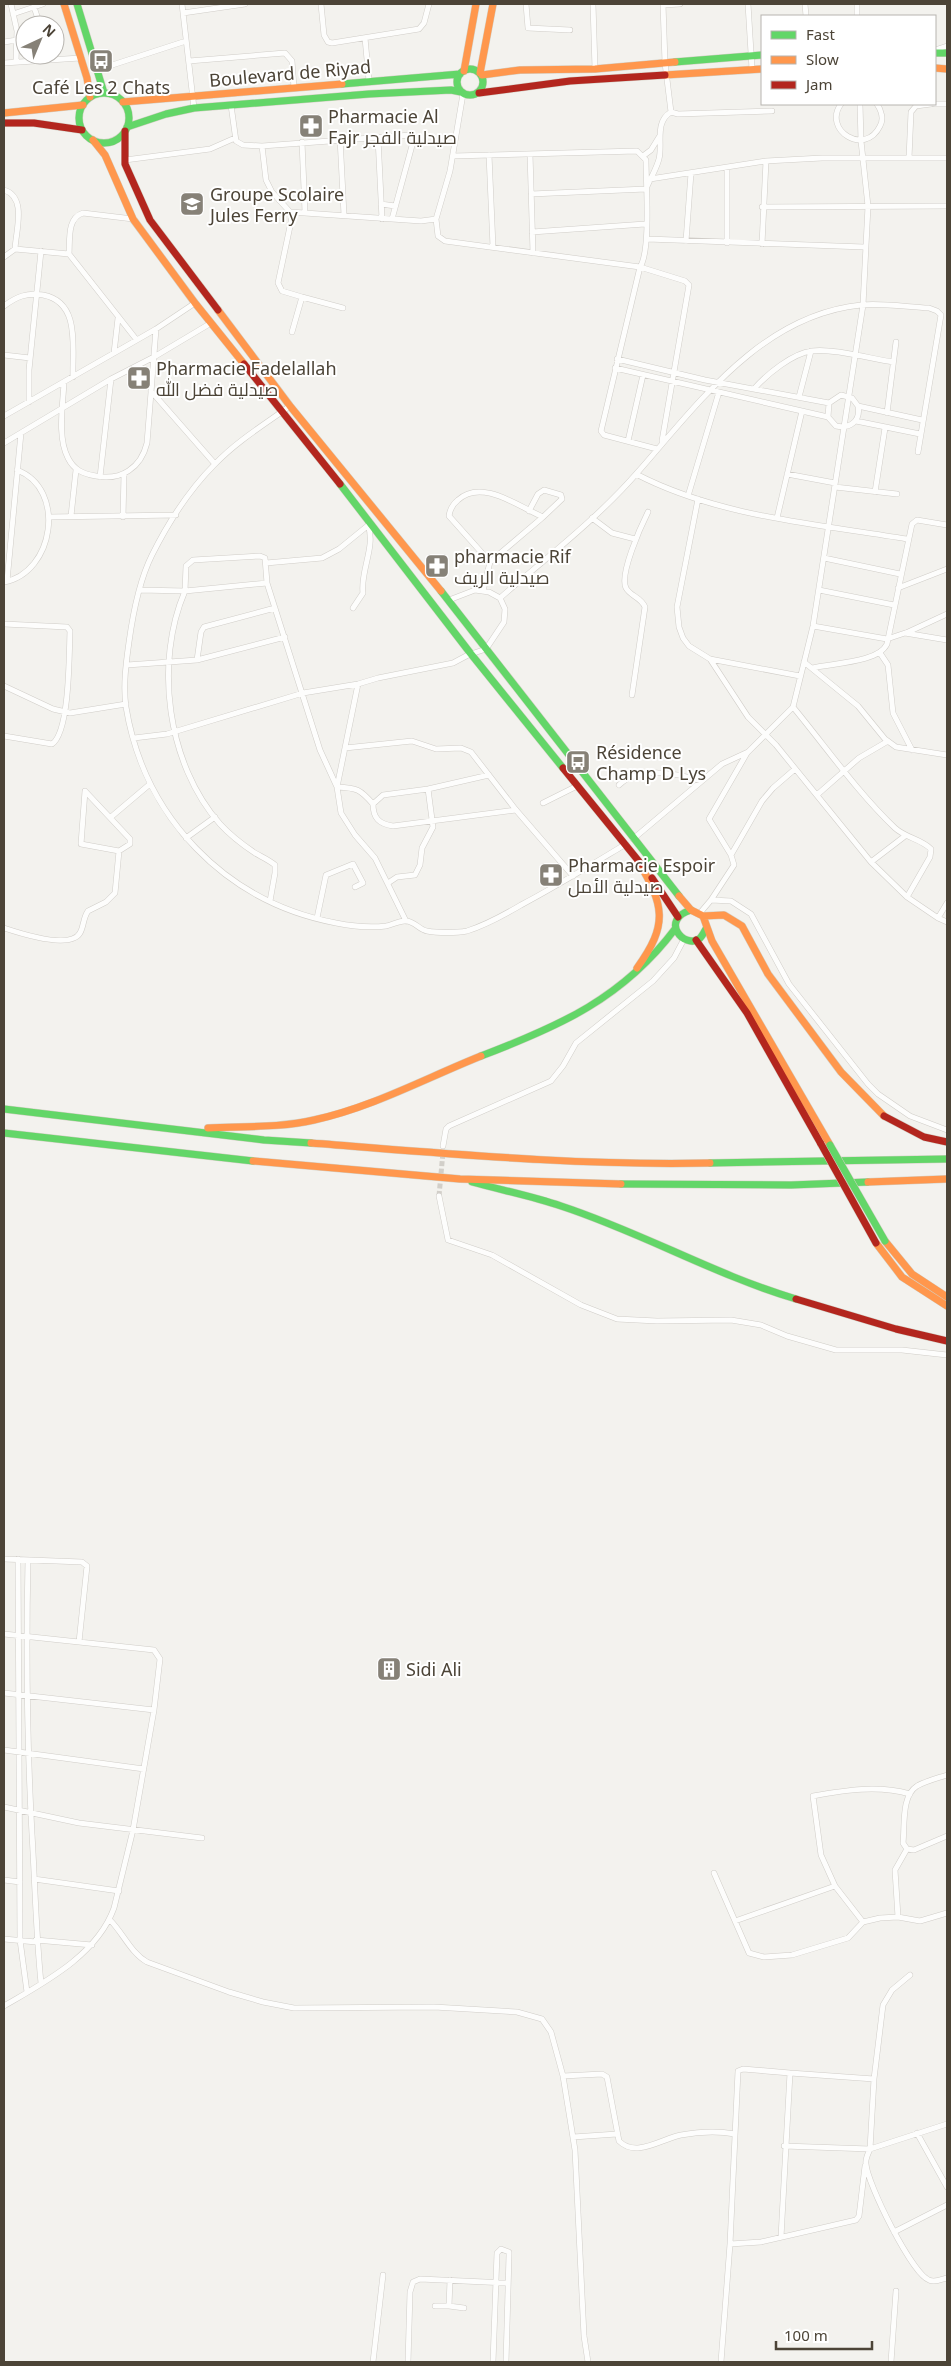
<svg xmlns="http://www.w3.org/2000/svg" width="951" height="2366" viewBox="0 0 951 2366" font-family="'Noto Sans',Cairo,sans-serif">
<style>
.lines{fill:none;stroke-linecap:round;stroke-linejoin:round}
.street-tunnel{stroke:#d2cfc9;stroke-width:5;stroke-dasharray:5 2.5;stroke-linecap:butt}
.street-casing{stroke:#d0cdc8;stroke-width:6}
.fast-casing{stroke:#d3cfc4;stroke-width:8}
.slow-casing{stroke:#d3cfc4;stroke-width:8}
.jam-casing{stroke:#d3cfc4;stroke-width:8}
.street{stroke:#fdfdfc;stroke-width:5}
.fast{stroke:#63d668;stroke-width:7}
.slow{stroke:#ff974d;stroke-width:7}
.jam{stroke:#b3261e;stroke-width:7}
.fast-bridge-casing{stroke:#d3cfc4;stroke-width:8;stroke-linecap:butt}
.jam-bridge-casing{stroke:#d3cfc4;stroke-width:8;stroke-linecap:butt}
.fast-bridge{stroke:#63d668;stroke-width:7}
.jam-bridge{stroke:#b3261e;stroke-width:7}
.labels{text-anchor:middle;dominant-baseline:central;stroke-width:4;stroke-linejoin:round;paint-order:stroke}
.street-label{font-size:18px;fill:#4c4437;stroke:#fff}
.poi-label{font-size:18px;fill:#4c4437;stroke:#fff;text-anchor:start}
</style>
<rect width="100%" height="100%" fill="#f3f2ee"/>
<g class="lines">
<path class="street-tunnel" d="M439 1196 443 1152"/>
<defs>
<path id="street" d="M11 4 17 31 16 62
M182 4 194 108
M321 4 324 35 328 42 332 43 419 29 424 23 429 4
M526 4 528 28 570 30
M593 4 595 69
M663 4 665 63 671 112 678 114 772 111
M748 4 752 69
M805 4 806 16
M857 4V16
M663 5 680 4
M34 7 40 25
M183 13 245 4
M13 14 43 4
M365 38 369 81
M4 42 17 40
M935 50 947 46
M189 61 285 53 292 61 294 88
M4 63 80 58
M97 70 186 41
M841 104C822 130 865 157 880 126 884 119 881 110 877 104
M935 104H947
M231 105 236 141 243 145 262 146 266 180 272 192 290 212 292 217 278 283 282 291 302 297 292 332
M340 138 344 215
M378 138 382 219
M302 142 305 212
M262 146 411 135 414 138 413 142 392 219
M530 154 533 253
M489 155 493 247
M643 156 651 150 659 137
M909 158 911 112 916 106 931 104
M125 160 210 149 235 138
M650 179 766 161 822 158H947
M4 190C27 197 16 230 15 249
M531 194 646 189C650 179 656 170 659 159 663 144 654 122 671 112
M381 204 395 206
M762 207 947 206
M290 212 421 221 436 219 450 171 463 94
M436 219 438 236 445 241 640 267C651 251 646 183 646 160L637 151 453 156
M532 232 645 224
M647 239 864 247
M686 241 691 173
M727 243V168
M762 244 766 161
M69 254C70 239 67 218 83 213L133 219
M4 257 15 249 69 254 136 339
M302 297 343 308
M4 306C16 297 27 292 43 295 81 302 72 348 73 377
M114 353 118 318
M4 355 30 358
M617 359 705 380 829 403
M615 368 828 417
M64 382C63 405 57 437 68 458 74 470 83 474 96 476 121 481 141 468 147 443L156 329
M754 389C767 374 793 353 812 351 832 348 872 359 893 362
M151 391 215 464
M799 397 811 351
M29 402V370L41 251
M290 406C265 424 237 441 215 464 190 489 168 523 152 555 139 581 133 613 129 642 126 663 123 686 126 707 144 817 225 902 336 923 351 926 370 928 386 926 392 925 398 921 405 921 414 920 419 930 427 931 438 933 456 933 467 931 486 925 504 915 521 905 557 886 591 865 626 844
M858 406C861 421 850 429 836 426L828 417 829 403 841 395 852 398 858 406 922 420
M887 413 896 342
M4 416 156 329 195 303
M856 421 920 434
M628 441 643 375
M4 443 111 379 154 357 211 323
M657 449 604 435 601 431 640 267 685 281 689 285 662 441
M636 474C719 517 817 524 907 539
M787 474 835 483
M100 477 111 379
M835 487 897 494
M875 492 885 428
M688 496 719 392
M698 499 677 607 679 627 683 638 689 646 710 659 748 717 776 745 871 862 907 897 938 918 947 922
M71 516 76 470
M49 517 176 515
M123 517 124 474
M592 518 612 533 635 539
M777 518 802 411
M824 558 900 574
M490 562 449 516C450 509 453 504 458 500 482 478 519 507 543 517
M266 563 322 558 339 549 371 523
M7 581 21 433
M4 582C54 573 67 489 17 470
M267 583 185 591C154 663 167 764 220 824 230 835 243 845 255 853 262 857 269 860 275 865V873L270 901
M898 588 947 569
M140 590 185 591 186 566 193 560 260 556 265 558 267 583 320 750 337 787
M819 590 894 605
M483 591 490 562 543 517 562 499 561 495 544 490 538 494 529 511
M500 598C546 558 597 519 637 473 698 404 761 315 861 305 883 303 907 307 929 308L937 311 941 315 918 452
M353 608 363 593C360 571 376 547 368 525
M4 624 67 627 70 631C69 653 70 732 52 744L4 736
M813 626 887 639 905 633 947 640
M906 633 947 614
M880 653 888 665 893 713 912 750
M710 659 800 676
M197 660 201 632 204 627 275 608
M804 662 858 706 885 739 896 747 947 755
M127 665 197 660 285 637
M812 668C832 663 878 663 887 644L912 524 917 520 947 525
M358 684 337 787 341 813 355 835 375 858 406 921
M4 686 53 709 70 713 126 704
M632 695 645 607C641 597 630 596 626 588 619 575 641 526 648 512
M793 707C826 747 858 793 895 828 906 838 921 839 931 849L930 857 907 897
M134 738 167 734 303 693 358 684 378 678 453 663 468 655 486 649 504 622 505 609 500 598 489 592 475 590 449 600
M345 748 412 741 436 749 461 748 471 752 516 810 573 876
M747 753 709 819 731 855 762 801 773 788 795 769
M619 785C639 766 677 773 701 781
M337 787C357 788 360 789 373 804 373 818 379 824 393 826L516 810
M85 791 130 839V844L119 851 81 844Z
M818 794 859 758 888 741
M543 803 577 786
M373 804 383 795 428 789 489 775
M111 817 150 784
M186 838 215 817
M633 839 722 764 748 752 793 707 813 626 863 305 868 206 861 141 860 104
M871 862 905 836
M388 883 397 877 415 875 420 865 422 848 433 827 428 789
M711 900 734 865 731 855
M700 913 711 900 731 901 751 914 789 984 868 1084 878 1094 910 1116 947 1130
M317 918 326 875 353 864 363 883 355 887
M938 918 947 903
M4 928C19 933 70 950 80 933 84 926 83 918 88 911L106 902 115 893 119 851
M443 1146 446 1129 449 1126 551 1081 563 1066 576 1043 653 981 674 958 684 939
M439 1196 448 1240 492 1255 581 1305 617 1319 657 1321 731 1320 761 1325 787 1336 836 1350H902L947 1355
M4 1559 82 1562 87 1566 79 1642 4 1634
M18 1559 20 1940 27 1992
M28 1560C26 1651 27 1743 32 1834 35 1884 36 1933 41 1983
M4 1693 154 1710
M4 1750 144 1769
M947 1775C938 1778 926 1781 917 1786 901 1796 905 1826 903 1843L907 1849 914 1850 947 1836
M4 1807 79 1823 202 1838
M714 1873 749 1953 764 1957 792 1955 848 1938 863 1922 880 1918 898 1917 920 1921 947 1913
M34 1879 119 1891
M4 1880 20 1882
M898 1917 895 1870 907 1849
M110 1920C123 1933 131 1953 147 1962L229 1992 263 2002 294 2008 434 2007 517 2012 542 2019 551 2032 563 2076 575 2150 584 2336 588 2362
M735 1921 835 1886
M863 1922 835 1886 821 1855 813 1796C846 1790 878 1785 910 1794
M4 1939 36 1942
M36 1940 92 1945
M4 2006C45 1982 97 1955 114 1908L133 1830 154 1710 160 1659 154 1650 79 1642
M563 2076 602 2074 607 2077 619 2141C636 2158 661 2139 681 2135 698 2132 718 2131 735 2134
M874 2079 883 2005 892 1990 910 1975
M947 2124 870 2149C868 2154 865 2159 866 2164 867 2183 912 2274 929 2280 935 2283 942 2279 947 2278
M917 2133 947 2187
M573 2137 617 2134
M894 2232 947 2205
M781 2237 790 2073 874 2079 870 2149 784 2146
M730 2244 761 2242 856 2220 859 2216 865 2166
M450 2280 449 2306 464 2308
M435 2306H449
M373 2362 383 2275
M408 2362 410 2292 413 2282 420 2279 507 2283
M493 2362 497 2253 501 2249 509 2252V2255L506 2362
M721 2362 730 2244 738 2071 743 2069 790 2073
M891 2362 896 2291"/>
<path id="fast" d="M77 4 104 93
M935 53H947
M675 62 762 55
M457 82a13 13 0 1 1 26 0a13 13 0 1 1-26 0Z
M342 84 460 74
M79 118a25 25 0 1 1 50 0a25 25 0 1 1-50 0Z
M127 127 166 114 194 108 369 94 451 90 461 92
M340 484 471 654 563 768
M441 591 679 896
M691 910C659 920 684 949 699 939 702 937 704 932 706 929
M481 1056C560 1026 623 998 675 929
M4 1109 264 1140 311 1143
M4 1133 253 1161
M710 1163 947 1159
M472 1182C501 1190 532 1196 561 1206 641 1232 715 1275 796 1299
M621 1184 791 1185 868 1182"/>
<path id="slow" d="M64 4 87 78 90 97
M935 68 947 69
M464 71 476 4
M480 73 493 4
M482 75 520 70 595 69 675 62
M665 75 762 69
M123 102 342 84
M4 113 83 105
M93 140 105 155 133 219 195 303 244 364
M218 310 290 406 441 591
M679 896 691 910 703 916 712 941 830 1145
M703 916 724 915 742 926 768 974 841 1072 884 1116
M637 968C669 924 664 905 638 861
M208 1128C243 1126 280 1128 314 1120 373 1107 426 1078 481 1056
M311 1143C443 1153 577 1166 710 1163
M253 1161 460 1179 621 1184
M868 1182 947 1179
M885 1241 912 1274 947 1297
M876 1243 902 1277 947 1306"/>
<path id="jam" d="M479 93 570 81 665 75
M4 123H34L82 130
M125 131V164L150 220 218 310
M244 364 340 484
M563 768 641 864
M652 878 678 917
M696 940 747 1013 821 1144
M884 1116 924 1137 947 1142
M796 1299 896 1329 947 1341"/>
</defs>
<use href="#street" class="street-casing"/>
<use href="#fast" class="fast-casing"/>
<use href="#slow" class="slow-casing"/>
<use href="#jam" class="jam-casing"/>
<use href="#street" class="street"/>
<use href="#fast" class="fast"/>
<use href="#slow" class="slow"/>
<use href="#jam" class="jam"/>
<defs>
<path id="fast-bridge" d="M830 1145 885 1241"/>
<path id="jam-bridge" d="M821 1144 876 1243"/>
</defs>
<use href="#fast-bridge" class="fast-bridge-casing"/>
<use href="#jam-bridge" class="jam-bridge-casing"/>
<use href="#fast-bridge" class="fast-bridge"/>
<use href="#jam-bridge" class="jam-bridge"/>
</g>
<defs>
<symbol id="bus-square" viewBox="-11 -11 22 22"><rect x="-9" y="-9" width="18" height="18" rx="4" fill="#868177" stroke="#fff"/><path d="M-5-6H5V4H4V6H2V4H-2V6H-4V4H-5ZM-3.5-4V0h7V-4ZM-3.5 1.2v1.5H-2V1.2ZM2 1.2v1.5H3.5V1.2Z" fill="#fff"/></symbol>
<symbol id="pharmacy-square" viewBox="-11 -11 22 22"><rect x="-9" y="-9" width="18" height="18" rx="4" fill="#868177" stroke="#fff"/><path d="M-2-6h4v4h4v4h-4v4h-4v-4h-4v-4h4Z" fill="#fff"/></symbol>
<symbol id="school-square" viewBox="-11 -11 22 22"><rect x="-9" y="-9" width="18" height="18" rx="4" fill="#868177" stroke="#fff"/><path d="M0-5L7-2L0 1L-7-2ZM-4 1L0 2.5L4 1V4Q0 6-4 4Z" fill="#fff"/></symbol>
<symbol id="building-square" viewBox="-11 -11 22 22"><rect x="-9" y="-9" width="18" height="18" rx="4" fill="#868177" stroke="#fff"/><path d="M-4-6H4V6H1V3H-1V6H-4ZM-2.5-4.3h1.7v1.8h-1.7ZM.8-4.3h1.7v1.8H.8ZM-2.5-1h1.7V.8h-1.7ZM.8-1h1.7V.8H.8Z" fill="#fff"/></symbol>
</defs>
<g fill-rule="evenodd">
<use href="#bus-square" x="87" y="47" width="28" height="28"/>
<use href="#pharmacy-square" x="297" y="112" width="28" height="28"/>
<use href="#school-square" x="178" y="190" width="28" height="28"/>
<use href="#pharmacy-square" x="125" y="364" width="28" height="28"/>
<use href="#pharmacy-square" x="423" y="552" width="28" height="28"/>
<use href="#bus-square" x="564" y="748" width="28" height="28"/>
<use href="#pharmacy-square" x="537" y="861" width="28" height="28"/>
<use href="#building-square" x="375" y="1655" width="28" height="28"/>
</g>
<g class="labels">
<g class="street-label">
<text transform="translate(290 73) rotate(-5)">Boulevard de Riyad</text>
</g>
<g class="poi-label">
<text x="101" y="87" text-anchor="middle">Café Les 2 Chats</text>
<text x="328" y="116">Pharmacie Al<tspan x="328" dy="21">Fajr صيدلية الفجر</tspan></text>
<text x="210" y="194">Groupe Scolaire<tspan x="210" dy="21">Jules Ferry</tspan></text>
<text x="156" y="368">Pharmacie Fadelallah<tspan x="156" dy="21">صيدلية فضل الله</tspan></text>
<text x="454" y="556">pharmacie Rif<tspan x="454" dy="21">صيدلية الريف</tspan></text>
<text x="596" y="752">Résidence<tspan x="596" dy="21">Champ D Lys</tspan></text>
<text x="568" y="865">Pharmacie Espoir<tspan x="568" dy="21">صيدلية الأمل</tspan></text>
<text x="406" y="1669">Sidi Ali</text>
</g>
</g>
<rect width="951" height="2366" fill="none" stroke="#4c4437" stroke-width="10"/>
<rect x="761" y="15" width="175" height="90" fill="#ffffff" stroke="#b7b4af"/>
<rect x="771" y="31" width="25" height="8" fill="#63d668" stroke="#b7b4af"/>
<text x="806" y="40" font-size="15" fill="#4c4437">Fast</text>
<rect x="771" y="56" width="25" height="8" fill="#ff974d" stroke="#b7b4af"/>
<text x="806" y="65" font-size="15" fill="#4c4437">Slow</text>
<rect x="771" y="81" width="25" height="8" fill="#b3261e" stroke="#b7b4af"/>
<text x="806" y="90" font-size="15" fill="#4c4437">Jam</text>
<g transform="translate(40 40) rotate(44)"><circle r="24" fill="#ffffff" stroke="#b7b4af"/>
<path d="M0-4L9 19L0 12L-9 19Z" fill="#868177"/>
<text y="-8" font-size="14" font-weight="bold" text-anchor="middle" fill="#4c4437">N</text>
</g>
<path d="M776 2341v8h96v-8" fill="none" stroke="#4c4437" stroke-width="2.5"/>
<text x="784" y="2341" font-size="15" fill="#4c4437" stroke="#ffffff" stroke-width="4" paint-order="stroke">100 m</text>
</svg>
